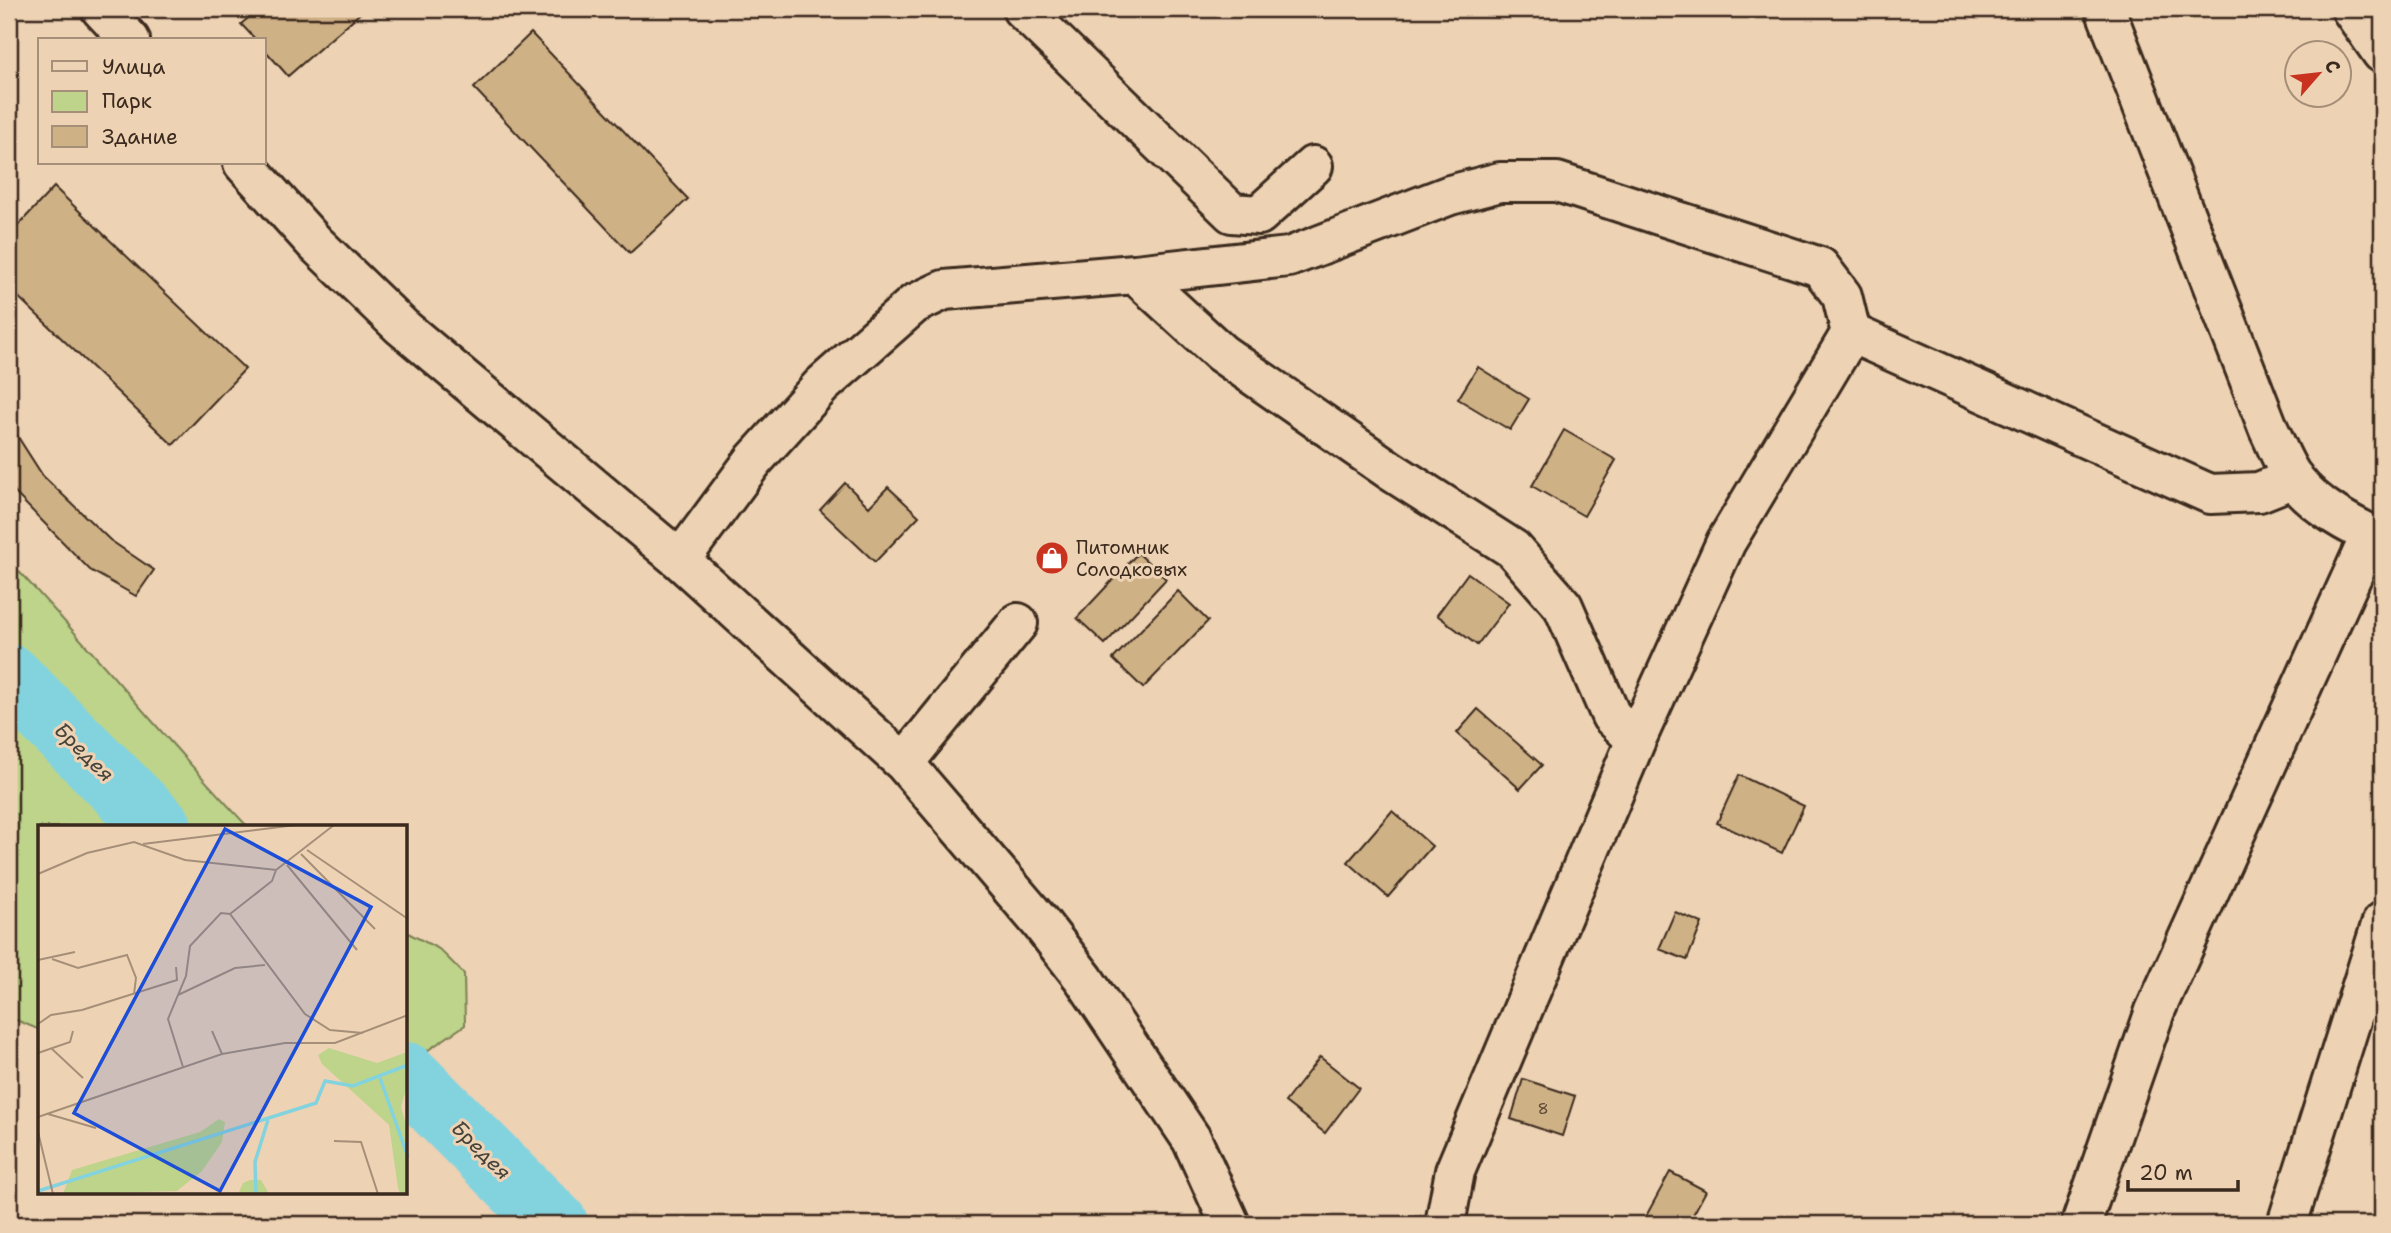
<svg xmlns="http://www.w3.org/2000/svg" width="2391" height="1233" viewBox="0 0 2391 1233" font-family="'Shantell Sans',sans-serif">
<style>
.green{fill:#bed48a;stroke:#7c7f54;stroke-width:2}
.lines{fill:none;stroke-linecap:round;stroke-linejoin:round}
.river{stroke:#83d3df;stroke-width:66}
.building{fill:#cfb186;stroke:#3b2a1e;stroke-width:2}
.minor-casing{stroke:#3b2a1e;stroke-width:44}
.minor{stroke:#edd2b4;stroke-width:38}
.labels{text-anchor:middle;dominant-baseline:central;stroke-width:6;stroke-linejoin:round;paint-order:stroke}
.number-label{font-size:16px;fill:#604c38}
.poi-label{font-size:19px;fill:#3b2a1e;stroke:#edd2b4;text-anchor:start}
.water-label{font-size:21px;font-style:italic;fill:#46433b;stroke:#edd2b4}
.inset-river{fill:none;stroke:#83d3df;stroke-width:3.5}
.inset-road{fill:none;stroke:#a68f78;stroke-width:2}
.view{fill:#1d4ed8;fill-opacity:0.15;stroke:#1d4ed8;stroke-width:3.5}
.inset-edge{fill:none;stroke:#3b2a1e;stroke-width:3.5}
</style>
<rect width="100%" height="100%" fill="#edd2b4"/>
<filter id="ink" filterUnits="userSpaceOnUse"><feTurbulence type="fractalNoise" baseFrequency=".0143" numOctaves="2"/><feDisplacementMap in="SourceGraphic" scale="14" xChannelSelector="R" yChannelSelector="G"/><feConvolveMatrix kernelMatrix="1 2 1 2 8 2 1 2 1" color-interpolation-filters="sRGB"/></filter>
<g filter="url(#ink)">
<path class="green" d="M9 561C91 647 166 741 248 827H40V1030L9 1017Z
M406 932 439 949 464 974 465 1025 406 1065Z"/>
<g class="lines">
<path class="river" d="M9 677 159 827
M406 1075 555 1224"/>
</g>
<path class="building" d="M259 9H365L288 76 264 49V40H256L241 24Z
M531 33 688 199 630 253 474 88Z
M54 187 245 369 173 445 9 288V235Z
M1478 367 1529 399 1510 430 1458 399Z
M9 423 43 476 110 540 154 570 136 596 90 570 17 495 9 482Z
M1564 430 1616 460 1584 516 1532 486Z
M845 483 869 507 888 487 919 516 875 562 820 510Z
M1138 553 1166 579 1105 644 1077 618Z
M1468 573 1509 603 1477 645 1437 615Z
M1178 591 1208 621 1143 688 1113 659Z
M1478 709 1542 765 1520 789 1457 733Z
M1739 775 1804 806 1782 853 1717 823Z
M1392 811 1432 846 1388 897 1348 862Z
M1675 912 1702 923 1687 960 1659 949Z
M1320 1057 1359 1088 1325 1133 1285 1102Z
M1523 1079 1575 1096 1562 1136 1511 1119Z
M1670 1172 1706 1191 1688 1224H1662L1646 1216Z"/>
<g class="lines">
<defs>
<path id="minor" d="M101 9 130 40
M1022 9 1232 213 1259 215 1313 166
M2105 9 2269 430C2277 446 2284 466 2295 480 2317 508 2350 525 2382 540
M2351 9 2382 53
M243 163 315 243 402 327 680 560 904 763 1040 922 1084 979 1192 1140 1230 1224
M1135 274 1221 353 1391 471 1513 549 1563 606 1611 716 1636 740
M1851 333 2210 494 2259 492 2294 478
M680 560 754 460 822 385 914 304 944 290 1135 274 1289 257 1450 195 1500 182H1557L1820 267 1842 296 1851 333 1726 542 1636 740 1455 1171 1445 1224
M904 763 1018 623
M2081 1224 2155 1011 2371 534
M2287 1224 2382 922"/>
</defs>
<use href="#minor" class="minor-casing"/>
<use href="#minor" class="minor"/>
</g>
</g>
<defs>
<symbol id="shop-disc" viewBox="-11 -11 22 22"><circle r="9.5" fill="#c8321e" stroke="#edd2b4"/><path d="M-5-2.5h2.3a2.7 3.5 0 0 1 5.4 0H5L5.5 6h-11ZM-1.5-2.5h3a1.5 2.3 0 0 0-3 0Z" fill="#fff"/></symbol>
</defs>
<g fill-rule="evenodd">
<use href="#shop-disc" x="1033" y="539" width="38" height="38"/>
</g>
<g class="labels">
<g class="number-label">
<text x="1543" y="1108">8</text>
</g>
<g class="poi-label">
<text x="1076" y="547">Питомник<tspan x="1076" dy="22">Солодковых</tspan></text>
</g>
<g class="water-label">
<text transform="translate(84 752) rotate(45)">Бредея</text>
<text transform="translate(481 1150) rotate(45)">Бредея</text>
</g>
</g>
<g transform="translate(38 825)">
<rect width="369" height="369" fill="#edd2b4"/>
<path d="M291 223 339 238 369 227V261L363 282 369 303V369H362L360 363 351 300 284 239 280 230ZM181 294 187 297 184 317 164 346 139 366 25 369 34 345 162 307ZM212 355H223L231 369H200L205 358Z" fill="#bed48a"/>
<path class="inset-river" d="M342 253 370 332M0 366 278 278 287 256 315 261 370 240M218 369 217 337 230 295"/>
<path class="inset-road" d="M105 19 258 0M269 25 370 94M263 29 337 104M249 40 319 125M0 49 49 28 96 17 147 35 238 45 296 0M192 89 234 56 238 45M14 134 40 143 89 130 98 153 96 169M0 135 37 127M140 170 197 143 227 140M0 199 13 190 44 185 139 155 138 142M174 206 184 229M13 223 45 253M0 228 32 217 35 206M145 242 130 194 148 151 152 121 183 88 192 89 267 189 292 205 325 208M10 289 58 303M0 292 184 229 247 218H297L370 190M0 307 15 369M296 316 323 317 340 369"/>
<path class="view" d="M187 4 333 82 182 366 36 288Z"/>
<rect width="369" height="369" class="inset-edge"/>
</g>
<rect width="2391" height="1233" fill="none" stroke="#edd2b4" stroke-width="35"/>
<rect x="18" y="18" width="2356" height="1198" fill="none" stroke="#3b2a1e" stroke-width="2.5" filter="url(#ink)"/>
<rect x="38" y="38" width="228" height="126" fill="#edd2b4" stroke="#a68f78" stroke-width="2"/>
<rect x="52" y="61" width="35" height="10" fill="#edd2b4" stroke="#a68f78" stroke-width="2"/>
<text x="102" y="74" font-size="21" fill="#3b2a1e">Улица</text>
<rect x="52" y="91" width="35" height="21" fill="#bed48a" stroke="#a68f78" stroke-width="2"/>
<text x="102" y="108" font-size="21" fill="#3b2a1e">Парк</text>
<rect x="52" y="126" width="35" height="21" fill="#cfb186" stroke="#a68f78" stroke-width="2"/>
<text x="102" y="144" font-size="21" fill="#3b2a1e">Здание</text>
<g transform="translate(2318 74) rotate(62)"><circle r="33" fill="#edd2b4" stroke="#a68f78" stroke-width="2"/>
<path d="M0-5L12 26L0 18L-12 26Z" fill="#c8321e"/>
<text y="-10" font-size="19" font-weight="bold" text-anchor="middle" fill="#3b2a1e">С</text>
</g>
<path d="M2128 1180v10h110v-10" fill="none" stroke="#3b2a1e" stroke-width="3.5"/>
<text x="2139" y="1180" font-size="21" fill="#3b2a1e" stroke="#edd2b4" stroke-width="5" paint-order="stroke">20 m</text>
</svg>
